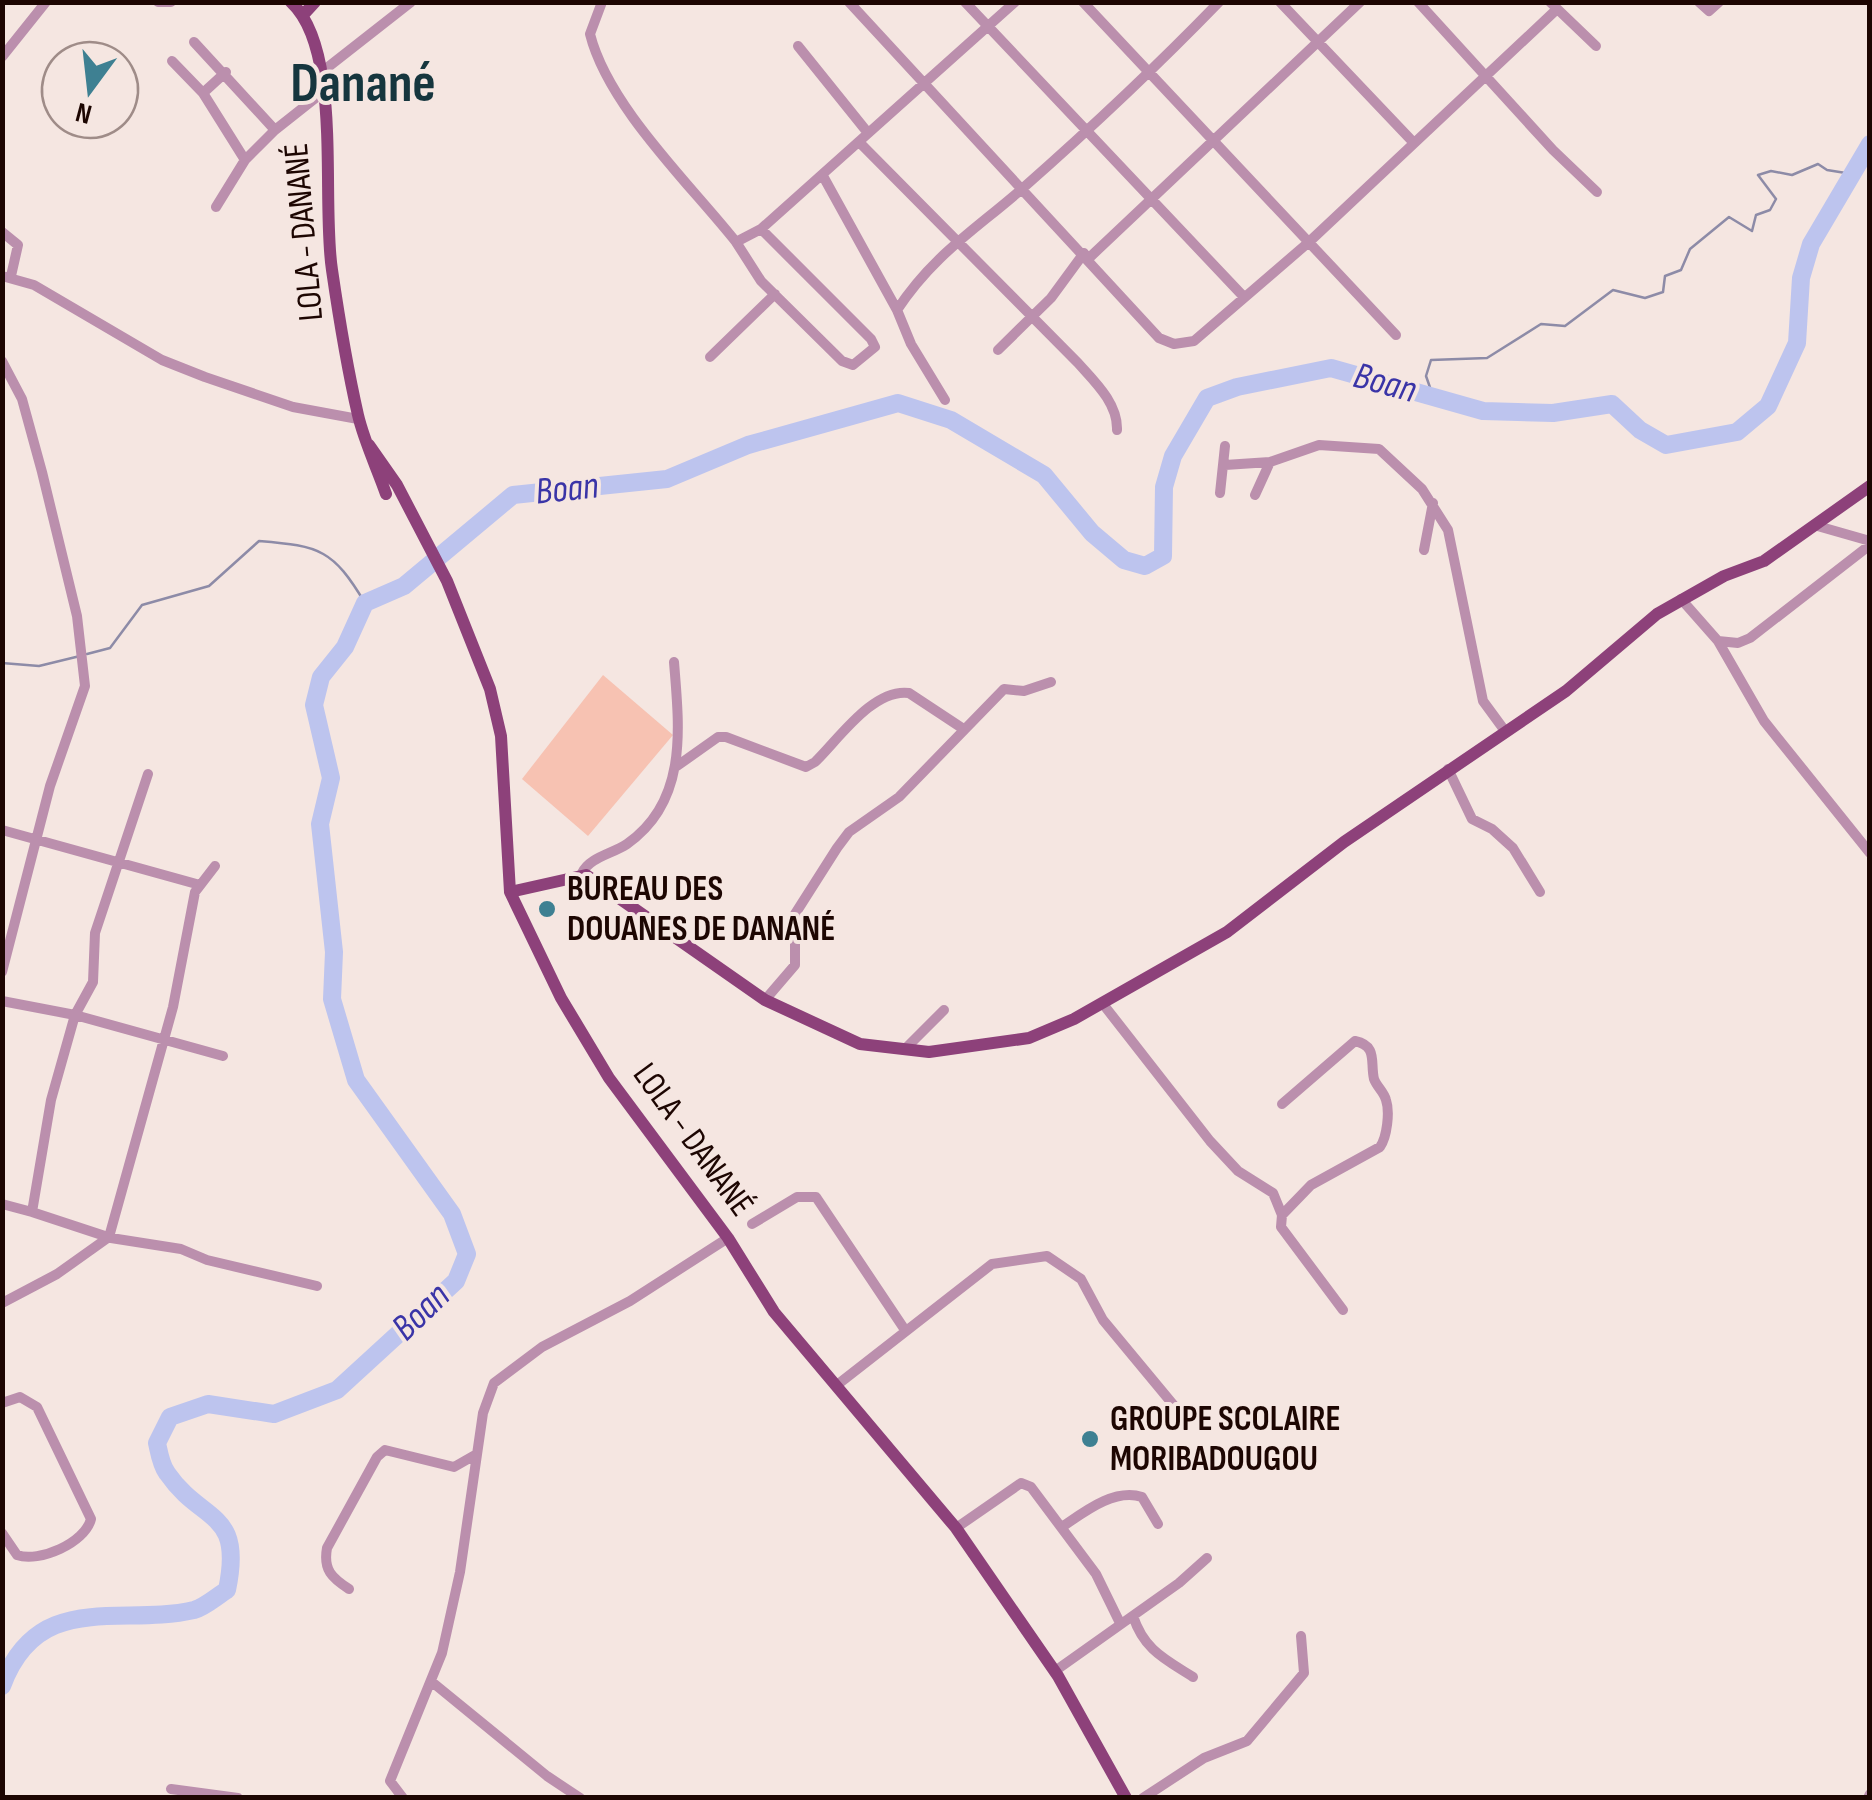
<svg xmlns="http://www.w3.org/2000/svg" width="1872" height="1800" viewBox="0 0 1872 1800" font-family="'Sofia Sans Condensed',sans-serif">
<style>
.green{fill:#f7c2b2}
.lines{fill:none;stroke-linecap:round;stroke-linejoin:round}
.stream{stroke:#8d8ba7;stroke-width:2.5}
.river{stroke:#bdc4ee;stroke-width:18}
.minor{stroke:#bb8fad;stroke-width:10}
.major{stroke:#8d417a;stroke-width:12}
.poi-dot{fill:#3e8092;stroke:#f5e6e1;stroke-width:4}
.labels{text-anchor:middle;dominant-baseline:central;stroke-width:8;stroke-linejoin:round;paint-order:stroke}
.street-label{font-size:35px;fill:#1d0602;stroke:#f5e6e1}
.poi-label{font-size:35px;font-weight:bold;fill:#1d0602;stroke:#f5e6e1;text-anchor:start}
.water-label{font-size:38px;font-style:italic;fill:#3a34a7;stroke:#f5e6e1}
.town-label{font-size:55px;font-weight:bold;fill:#16363e;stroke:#f5e6e1}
</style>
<rect width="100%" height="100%" fill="#f5e6e1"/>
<path class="green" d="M603 675 673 735 588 836 522 779Z"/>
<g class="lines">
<path class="stream" d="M1433 396 1426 376 1431 360 1487 358 1541 324 1565 326 1613 290 1645 298 1663 292 1665 276 1681 270 1690 249 1729 217 1752 231 1756 215 1770 210 1776 199 1758 175 1771 171 1792 175 1818 164 1827 170 1852 174
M87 654 110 648 142 605 209 586 259 541C321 546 333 550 365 603
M2 663 39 666 80 656"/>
<path class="river" d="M2 1686C38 1589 120 1627 194 1610 205 1607 217 1596 227 1590 244 1509 202 1524 167 1473 161 1465 159 1452 157 1443L170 1417 208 1404 274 1414 337 1390 456 1281 467 1254 452 1214 356 1080 332 999 334 952 320 824 331 778 314 705 321 677 345 647 365 603 404 586 513 495 667 479 748 445 898 403 951 420 1044 475 1092 533 1124 560 1145 566 1163 556 1164 487 1173 456 1207 398 1237 387 1331 368 1483 411 1553 413 1612 404 1640 430 1666 445 1737 432 1768 406 1797 343 1801 278 1811 244 1870 144"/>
<path class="minor" d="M158 2H171
M602 2 590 34C608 106 690 184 736 242L761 229 1015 2
M849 2 1159 338 1174 344 1194 341 1309 242 1556 10
M965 2 1243 296
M1083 2 1396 335
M1280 2 1414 143
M1418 2 1553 150 1597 192
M1550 2 1596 46
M1699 2 1709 11 1719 2
M194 42 275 130 323 92
M798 46 868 133
M2 57 46 2
M172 61 203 93 226 72
M323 71 411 2
M203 93 245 160
M859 142 1078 363C1094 381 1118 403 1117 430
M823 176 897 310
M216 207 245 160 275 130
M2 232 18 245 11 276
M736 242 761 281 842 361 853 365 875 347 871 339 761 229
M1088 259 1360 2
M2 276 34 285 162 360 205 377 293 407 358 419
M998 350 1051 298 1084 253
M710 357 775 294
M2 361 22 399 42 472 77 616 85 686 50 786 2 972
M945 400 911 344 897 310C933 255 975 230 1023 188 1090 129 1157 66 1219 2
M1225 465 1270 462
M1220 493 1225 446
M1255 495 1270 462 1319 445 1379 449 1422 489 1448 530 1483 701 1505 731
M1814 525 1870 541
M1424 550 1433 503
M1681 599 1718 641 1764 721 1870 853
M1718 641 1738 643 1750 638 1870 545
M677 766 718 737H726L806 767 815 762C838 740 873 688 909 693L962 728
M1448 769 1472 819 1492 829 1513 848 1540 892
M2 830 200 885
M582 873C590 857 612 854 627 844 689 801 679 726 674 662
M765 1000 795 965V914L837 848 849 832 899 797 1004 689 1024 691 1051 682
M2 1001 75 1015 223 1056
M1103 1004 1210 1141 1238 1171 1273 1193 1282 1215 1281 1227 1343 1310
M904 1050 944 1010
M1282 1104 1355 1041C1378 1046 1370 1062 1374 1079 1377 1087 1384 1092 1386 1100 1390 1112 1387 1137 1380 1147L1311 1185 1282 1215
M2 1204 32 1212 51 1100 75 1015 93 982 95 933 148 774
M32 1212 111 1238 181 1249 207 1260 317 1286
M752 1224 797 1197H816L905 1330
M2 1303 57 1274 109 1237 173 1007 195 892 215 866
M837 1385 992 1264 1047 1256 1081 1279 1103 1320 1176 1408
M2 1403 20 1397 37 1407 91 1519C85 1543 39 1563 17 1555L2 1533
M1062 1527C1084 1512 1114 1488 1142 1497L1158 1524
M956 1528 1021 1483 1031 1487 1096 1574 1120 1623
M349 1589C332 1578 323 1570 327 1548L377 1457 385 1450 454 1467 475 1455
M1133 1616C1144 1650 1165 1659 1193 1677
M1055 1671 1179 1583 1207 1558
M432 1682 547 1776 580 1798
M171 1789 238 1798
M403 1798 390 1781 442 1653 460 1572 483 1413 494 1383 542 1347 630 1301 728 1238
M1143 1798 1204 1758 1247 1741 1304 1673 1301 1636
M1868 1798 1870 1794"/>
<path class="major" d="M291 2C343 50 321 200 332 270 339 318 347 367 358 415 364 441 377 468 386 494
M304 14 315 2
M369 445 397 485 447 581 490 689 501 736 510 892 561 998 609 1078 728 1238 774 1312 956 1528 1058 1676 1126 1798
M510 892 586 875 765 1000 860 1044 929 1052 1029 1038 1074 1019 1227 932 1344 842 1566 691 1657 614 1724 576 1764 561 1870 486"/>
</g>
<g class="poi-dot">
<circle cx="547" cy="909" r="10"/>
<circle cx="1090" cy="1439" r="10"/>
</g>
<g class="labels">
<g class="street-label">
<text transform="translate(304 232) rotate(-95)">LOLA - DANANÉ</text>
<text transform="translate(693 1140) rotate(54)">LOLA - DANANÉ</text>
</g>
<g class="poi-label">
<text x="567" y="889">BUREAU DES<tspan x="567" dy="40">DOUANES DE DANANÉ</tspan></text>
<text x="1110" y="1419">GROUPE SCOLAIRE<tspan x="1110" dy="40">MORIBADOUGOU</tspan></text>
</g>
<g class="water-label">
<text transform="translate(1385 383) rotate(15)">Boan</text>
<text transform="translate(567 489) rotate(-6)">Boan</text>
<text transform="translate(421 1312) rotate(-44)">Boan</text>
</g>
<g class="town-label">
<text x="363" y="84">Danané</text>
</g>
</g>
<rect width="1872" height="1800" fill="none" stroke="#1d0602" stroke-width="10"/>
<g transform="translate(90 90) rotate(195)"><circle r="48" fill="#f5e6e1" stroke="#9f8c88" stroke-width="2.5"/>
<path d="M0-8L18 38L0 25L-18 38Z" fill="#3e8092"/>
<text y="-15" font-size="28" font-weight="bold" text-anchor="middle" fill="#1d0602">N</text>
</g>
</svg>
